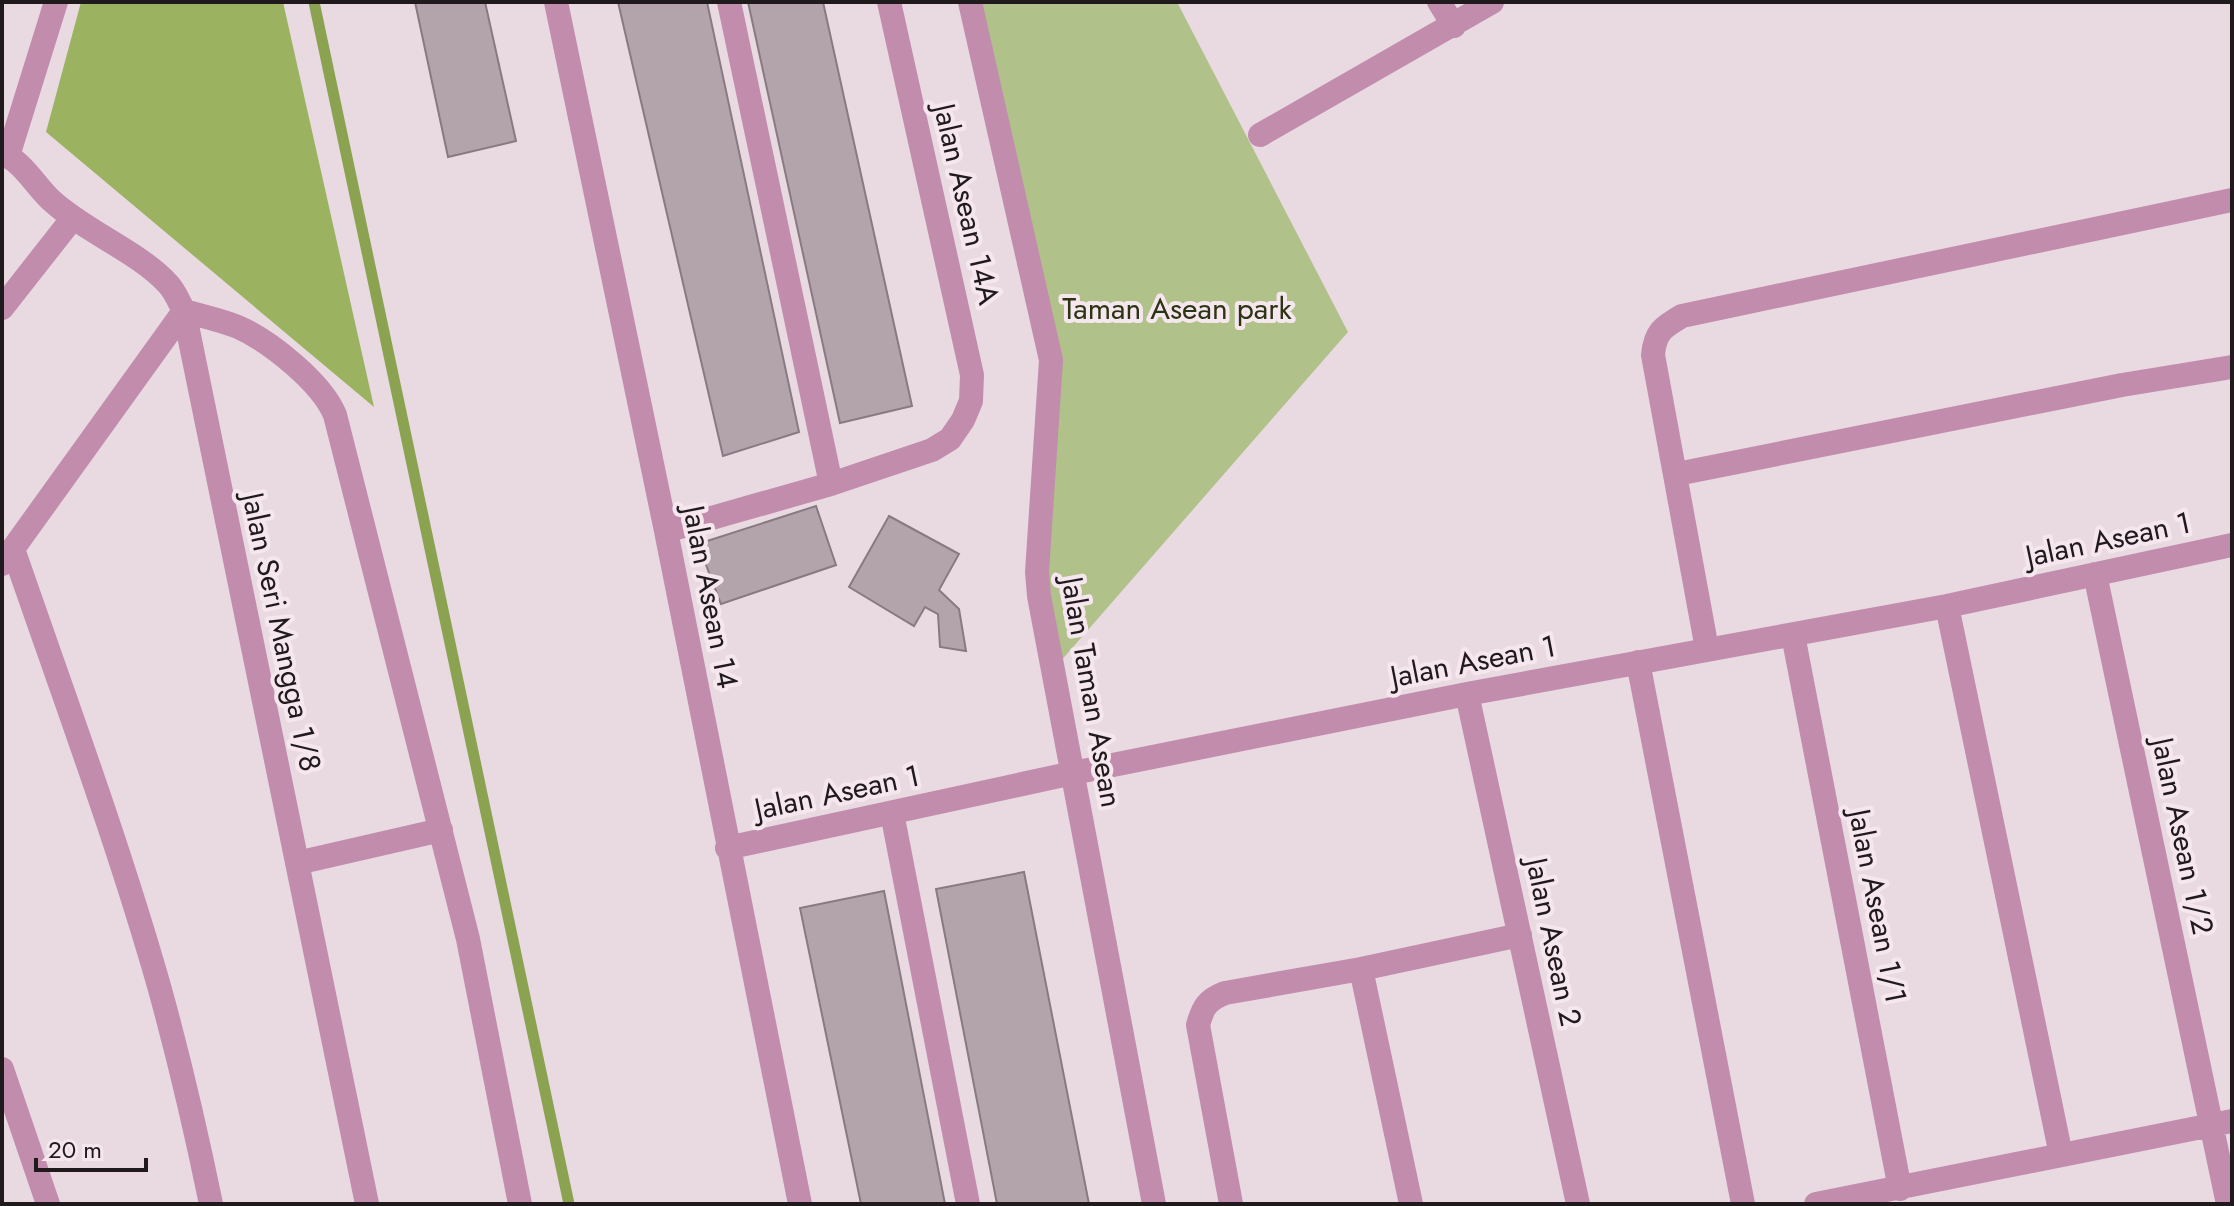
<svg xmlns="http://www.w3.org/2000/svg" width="2234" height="1206" viewBox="0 0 2234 1206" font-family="Jost,sans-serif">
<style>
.green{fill:#b0c18a}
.forest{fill:#9bb361}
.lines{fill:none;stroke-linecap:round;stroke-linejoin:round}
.stream{stroke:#8ba251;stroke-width:11}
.building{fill:#b3a4ac;stroke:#887a82;stroke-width:2}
.minor{stroke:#c28dad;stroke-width:24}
.labels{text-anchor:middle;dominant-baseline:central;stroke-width:8;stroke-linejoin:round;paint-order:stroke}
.street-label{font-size:30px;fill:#201a1d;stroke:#f6e7ef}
.park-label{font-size:30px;fill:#2c3513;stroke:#f6e7ef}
</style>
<rect width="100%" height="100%" fill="#e9dae2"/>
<path class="green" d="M968 2H1177L1348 332 1053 670 1037 572 1050 382Z"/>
<path class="forest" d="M81 2H283L374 407 46 132Z"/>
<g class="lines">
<path class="stream" d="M314 2 569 1204"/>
</g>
<path class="building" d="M415 2H485L516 141 448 157Z
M618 2H707L799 432 723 456Z
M748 2H823L912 406 840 423Z
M816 506 836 565 721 604 698 544Z
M889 516 959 554 939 590 959 609 966 651 940 647 938 614 925 607 914 626 849 587Z
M1024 872 1089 1204H997L936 889Z
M884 891 945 1204H861L800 908Z"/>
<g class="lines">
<path class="minor" d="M556 2 666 531 800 1204
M729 2 831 484
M970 2 1051 360 1037 572 1039 596 1154 1204
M1439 2 1454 26
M1260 135 1492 2
M2 154C23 161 36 187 52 201 86 232 139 252 168 284 175 291 179 302 184 311L367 1204
M8 156 56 2
M2 308 72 219
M1677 474 2122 385 2232 367
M666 531 831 484 932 450 950 439 963 420 971 401 972 375 889 2
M13 549C63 694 117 839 159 986 179 1058 196 1131 211 1204
M2 564 184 311C202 316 221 320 238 327 270 341 322 383 335 415L468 939 520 1204
M2095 574 2228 1204
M1947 606 2061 1155
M1793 635 1900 1189
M1707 649 1653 355C1655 332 1663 327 1682 316L2232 200
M1638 662 1743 1204
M1467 694 1578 1204
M892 813 968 1204
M727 848 1073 773 1467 694 1947 606 2232 545
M297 863 441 830
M1361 969 1411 1204
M2 1069 48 1204
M1231 1204 1198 1025C1203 1007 1207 1000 1225 993L1361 969 1520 935
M1816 1204 2232 1121"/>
</g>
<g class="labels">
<g class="street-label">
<text transform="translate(967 204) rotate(77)">Jalan Asean 14A</text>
<text transform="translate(2108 539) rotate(-12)">Jalan Asean 1</text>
<text transform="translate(711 597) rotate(79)">Jalan Asean 14</text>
<text transform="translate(282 632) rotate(78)">Jalan Seri Mangga 1/8</text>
<text transform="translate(1473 661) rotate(-11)">Jalan Asean 1</text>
<text transform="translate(1092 692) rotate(80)">Jalan Taman Asean</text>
<text transform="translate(837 792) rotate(-12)">Jalan Asean 1</text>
<text transform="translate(2183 836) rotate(78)">Jalan Asean 1/2</text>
<text transform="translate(1878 906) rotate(79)">Jalan Asean 1/1</text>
<text transform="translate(1554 942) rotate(78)">Jalan Asean 2</text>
</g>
<g class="park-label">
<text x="1177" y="308">Taman Asean park</text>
</g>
</g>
<rect width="2234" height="1206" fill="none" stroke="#201a1d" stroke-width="8"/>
<path d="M36 1158v12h110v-12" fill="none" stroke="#201a1d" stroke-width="4"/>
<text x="48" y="1158" font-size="24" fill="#201a1d" stroke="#f6e7ef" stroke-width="6" paint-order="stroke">20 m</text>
</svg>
